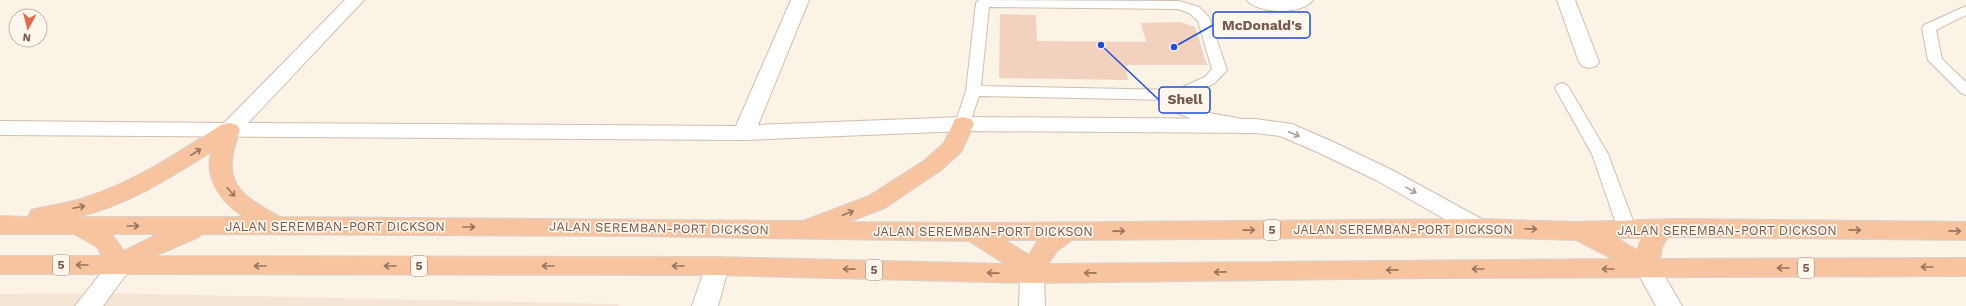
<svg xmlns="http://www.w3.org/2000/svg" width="1966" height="306" viewBox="0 0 1966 306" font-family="'Work Sans',sans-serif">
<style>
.residential{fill:#f4e5d5}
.building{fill:#f2d1bf}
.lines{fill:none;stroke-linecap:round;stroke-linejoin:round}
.service-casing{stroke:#d0bdaf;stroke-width:2}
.minor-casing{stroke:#d0bdaf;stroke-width:2}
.trunk-casing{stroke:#d9d1cd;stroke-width:2}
.service{fill:#fff;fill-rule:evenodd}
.minor{fill:#fff;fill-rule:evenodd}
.trunk{fill:#f8c49f;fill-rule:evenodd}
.oneway{stroke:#ad9b93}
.oneway2{stroke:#967460}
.labels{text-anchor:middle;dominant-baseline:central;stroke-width:3.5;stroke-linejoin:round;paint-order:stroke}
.shield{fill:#fff7ee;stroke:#9f887c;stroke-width:1}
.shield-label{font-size:12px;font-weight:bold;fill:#76594b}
.street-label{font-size:13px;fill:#76594b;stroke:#fff7ee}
.leader{fill:none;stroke:#1d4ed8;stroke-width:1.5}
.callout-dot{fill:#1d4ed8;stroke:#fff7ee;stroke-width:1.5}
.callout{fill:#fff7ee;stroke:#1d4ed8;stroke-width:1.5}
.callout-label{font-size:14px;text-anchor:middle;font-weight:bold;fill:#76594b}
</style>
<rect width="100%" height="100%" fill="#fcf3e7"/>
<path class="residential" d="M99 293 617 304 620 306H0V294Z"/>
<path class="building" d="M1000 14 1036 15 1037 41 1146 42 1141 23 1180 22 1195 27 1207 65H1126L1128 80 999 78Z"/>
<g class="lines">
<defs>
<path id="service" d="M979 0 1179 1 1199 7 1209 17 1227 70 1215 83 1186 97 1189 107 1203 112 1238 118 1241 122 1238 126 1233 127 1200 122 1177 113 1172 100 979 96 968 128 963 129 958 128 955 124 966 91 976 3ZM989 7 1178 9 1189 13 1198 21 1212 69 1205 77 1176 90 981 86Z
M1966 6V15L1936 30 1942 59 1966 82V95L1961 93 1928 60 1922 28 1924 25Z
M1562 83 1567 85 1569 88 1608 154 1636 229 1633 233 1627 235 1621 233 1618 229 1592 154 1555 88 1557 85Z"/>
<path id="minor" d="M345 0H364L248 123 736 126 791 0H809L758 125 963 117 1256 119 1292 124 1331 141 1392 170 1487 222 1491 228 1487 234 1479 237 1471 234 1376 180 1315 151 1280 136 1256 133 963 131 744 140 0 135V121L224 123Z
M1247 0H1313C1303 15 1257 14 1247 0Z
M1557 0H1575L1599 62 1596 66 1589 68 1582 66 1579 62Z
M121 256 130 259 133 265 103 306H75L112 259Z
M717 257 726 259 729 266 718 306H692L708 259Z
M1647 259 1656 261 1682 306H1656L1635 268 1638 261Z
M1032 265 1041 267 1044 274 1045 306H1019L1020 274 1023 267Z"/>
<path id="trunk" d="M963 117 971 119 974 124 961 152 941 170 885 208 848 222 974 223 1479 219 1576 222 1676 219 1966 222V240L1668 237 1662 247 1660 259 1966 258V276L1431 278 1032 283 717 275 0 274V256H102L97 247 74 234H0V216L28 217 31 210C48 205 67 204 84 198 134 182 178 153 221 125L229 123 237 125 240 130C221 181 236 193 280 217L803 221 869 196 925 160 944 143 955 119ZM211 152C204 179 222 203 244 217H77C125 206 169 179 211 152ZM112 234H158L124 251ZM201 234 635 236 969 241 1005 264 717 257 155 256 199 237ZM1479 237 1576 240 1613 259 1048 264 1057 251 1072 240ZM1617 238H1642L1637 250ZM1005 240H1038L1029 255Z"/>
</defs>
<use href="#service" class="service-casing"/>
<use href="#minor" class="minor-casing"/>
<use href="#trunk" class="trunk-casing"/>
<use href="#service" class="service"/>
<use href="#minor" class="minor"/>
<use href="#trunk" class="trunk"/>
</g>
<defs><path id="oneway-shaft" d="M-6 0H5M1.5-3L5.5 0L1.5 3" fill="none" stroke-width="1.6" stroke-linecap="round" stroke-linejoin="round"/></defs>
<g class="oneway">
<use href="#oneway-shaft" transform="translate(1294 134) rotate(23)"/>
<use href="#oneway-shaft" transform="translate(1411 190) rotate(29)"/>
</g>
<g class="oneway2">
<use href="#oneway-shaft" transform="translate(196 152) rotate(-33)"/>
<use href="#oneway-shaft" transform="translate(231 192) rotate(48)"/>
<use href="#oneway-shaft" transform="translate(79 207) rotate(-12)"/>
<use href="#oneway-shaft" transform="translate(848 213) rotate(-21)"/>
<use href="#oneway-shaft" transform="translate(133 226)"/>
<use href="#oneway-shaft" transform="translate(469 227)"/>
<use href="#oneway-shaft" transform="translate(1531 229) rotate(2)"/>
<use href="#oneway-shaft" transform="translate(1249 230) rotate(-1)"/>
<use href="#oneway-shaft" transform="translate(1855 230) rotate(1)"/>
<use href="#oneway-shaft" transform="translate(1119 231) rotate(-1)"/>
<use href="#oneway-shaft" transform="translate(1955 231) rotate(1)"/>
<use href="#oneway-shaft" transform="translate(82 265) rotate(180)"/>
<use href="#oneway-shaft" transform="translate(260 266) rotate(-180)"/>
<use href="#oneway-shaft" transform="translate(390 266) rotate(-180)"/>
<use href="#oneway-shaft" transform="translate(548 266) rotate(-180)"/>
<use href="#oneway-shaft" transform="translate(678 266) rotate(-180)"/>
<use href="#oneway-shaft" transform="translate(1927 267) rotate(180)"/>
<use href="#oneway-shaft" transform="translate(1783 268) rotate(180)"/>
<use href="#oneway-shaft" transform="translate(849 269) rotate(-179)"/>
<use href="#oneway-shaft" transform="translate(1478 269) rotate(180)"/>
<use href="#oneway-shaft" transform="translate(1608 269) rotate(180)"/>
<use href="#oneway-shaft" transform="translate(1392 270) rotate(179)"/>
<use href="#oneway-shaft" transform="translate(1220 272) rotate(179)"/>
<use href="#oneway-shaft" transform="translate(993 273) rotate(-179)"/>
<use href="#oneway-shaft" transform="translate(1090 273) rotate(179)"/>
</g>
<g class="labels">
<g class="shield">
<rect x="1264" y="220" width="16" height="20" rx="3"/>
<rect x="53" y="255" width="16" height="20" rx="3"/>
<rect x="411" y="256" width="16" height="20" rx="3"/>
<rect x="1798" y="258" width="16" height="20" rx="3"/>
<rect x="866" y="260" width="16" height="20" rx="3"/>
</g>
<g class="shield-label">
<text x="1272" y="230">5</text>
<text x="61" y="265">5</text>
<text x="419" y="266">5</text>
<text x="1806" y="268">5</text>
<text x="874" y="270">5</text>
</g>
<g class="street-label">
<text x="335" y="226">JALAN SEREMBAN-PORT DICKSON</text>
<text transform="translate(659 228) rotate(1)">JALAN SEREMBAN-PORT DICKSON</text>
<text x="1403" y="229">JALAN SEREMBAN-PORT DICKSON</text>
<text x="1727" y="230">JALAN SEREMBAN-PORT DICKSON</text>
<text x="983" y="231">JALAN SEREMBAN-PORT DICKSON</text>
</g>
</g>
<path class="leader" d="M1174 47L1213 25M1101 45L1159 100"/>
<g class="callout-dot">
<circle cx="1174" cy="47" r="4"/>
<circle cx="1101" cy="45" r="4"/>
</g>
<g class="callout">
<rect x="1213" y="12" width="97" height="26" rx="4"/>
<rect x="1159" y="87" width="51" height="26" rx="4"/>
</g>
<g class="callout-label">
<text x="1262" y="30">McDonald's</text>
<text x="1185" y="104">Shell</text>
</g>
<g transform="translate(28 28) rotate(187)"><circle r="19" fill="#fff7ee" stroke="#c8b8ad"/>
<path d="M0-3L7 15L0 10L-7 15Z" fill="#e66a4d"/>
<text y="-6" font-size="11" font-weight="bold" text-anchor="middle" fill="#76594b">N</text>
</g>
</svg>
